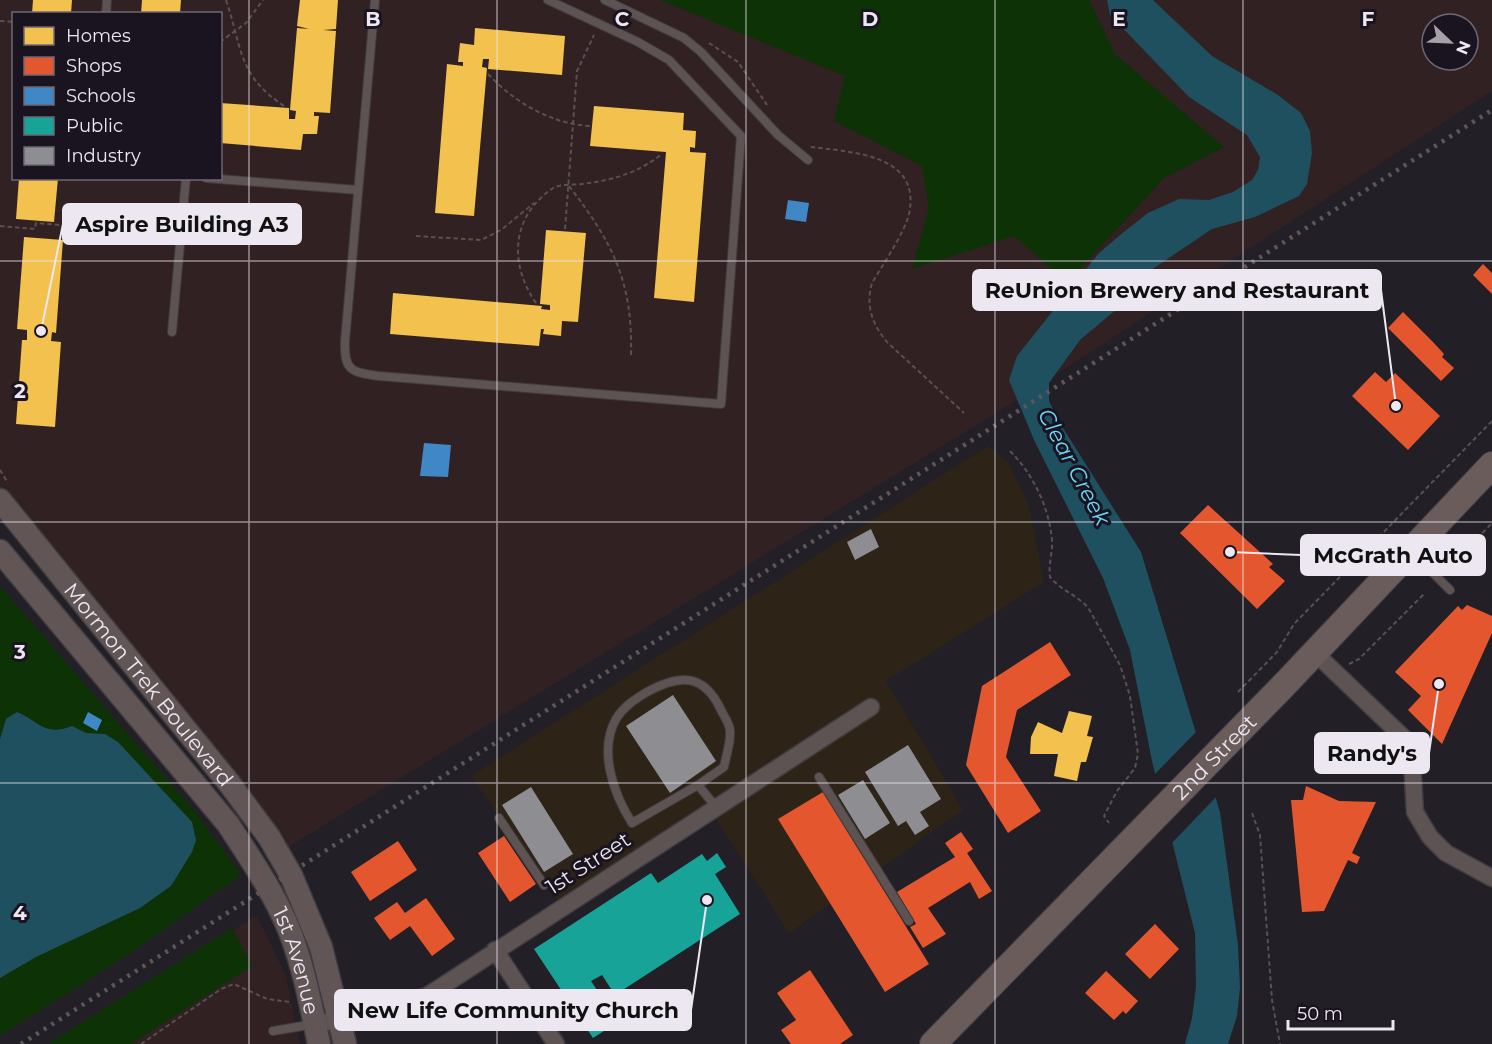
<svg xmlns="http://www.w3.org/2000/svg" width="1492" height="1044" viewBox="0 0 1492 1044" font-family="Montserrat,sans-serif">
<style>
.industrial{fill:#2d2417}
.education{fill:#322122;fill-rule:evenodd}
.green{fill:#0d3205}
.water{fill:#1e505f}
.pier{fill:#231f26}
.homes{fill:#f2c14e}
.shops{fill:#e4572e}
.schools{fill:#3f88c5}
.public{fill:#17a398}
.industry{fill:#8d8d92}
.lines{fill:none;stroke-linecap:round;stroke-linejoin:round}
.lane-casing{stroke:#3f3c41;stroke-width:10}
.street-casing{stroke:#3f3c41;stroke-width:19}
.secondary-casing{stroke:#3f3c41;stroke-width:25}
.primary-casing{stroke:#3f3c41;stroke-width:28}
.path{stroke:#595053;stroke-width:2;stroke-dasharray:4.5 3;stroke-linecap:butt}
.lane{stroke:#5e5353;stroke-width:8}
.street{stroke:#5e5353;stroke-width:16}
.secondary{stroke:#625556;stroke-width:22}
.primary{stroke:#6b5c5c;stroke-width:26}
.rail{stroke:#5e575a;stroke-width:4.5;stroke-dasharray:3 6;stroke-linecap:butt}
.grid{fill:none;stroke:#ece7f0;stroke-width:1.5;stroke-opacity:0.55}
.labels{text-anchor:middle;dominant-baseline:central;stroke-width:6;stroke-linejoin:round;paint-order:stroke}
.street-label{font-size:21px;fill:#ece7f0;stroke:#1a1320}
.water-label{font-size:22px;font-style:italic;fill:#6cd7f7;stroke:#1a1320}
.grid-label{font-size:20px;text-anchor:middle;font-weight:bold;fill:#ece7f0;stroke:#1a1320;stroke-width:6;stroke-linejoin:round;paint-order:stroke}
.leader{fill:none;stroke:#ece7f0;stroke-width:2}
.callout-dot{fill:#ece7f0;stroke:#1a1320;stroke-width:2}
.callout{fill:#ece7f0;stroke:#ece7f0;stroke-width:2}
.callout-label{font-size:22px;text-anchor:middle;font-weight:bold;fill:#111}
</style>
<rect width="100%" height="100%" fill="#231f26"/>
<path class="industrial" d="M988 446 1008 462 1029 506 1044 582 886 681 963 810 789 933 708 806 558 901 471 776Z"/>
<path class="education" d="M0 0H1492V91L1006 407 285 849 0 487ZM14 14H220V178H14ZM1432 24H1468V60H1432Z
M257 915 286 976 300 1044H55Z"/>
<path class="green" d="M660 0H1089L1115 54 1224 147 1164 178 1067 283 1014 236 912 269 929 208 922 166 834 121 845 76Z
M0 586 196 813 241 875 133 951 0 1036Z
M232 928 252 966 131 1044H48Z"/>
<path class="water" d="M1107 0H1153L1212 56 1278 95 1301 113 1310 131 1312 153 1307 184 1299 196 1255 217 1212 229 1145 274 1118 308 1080 340 1049 383V401L1058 420 1141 552 1220 812 1238 945 1240 988 1237 1016 1228 1044H1185L1192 1018 1196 987 1195 933 1152 761 1130 650 1103 578 1034 440 1009 380 1017 356 1099 253 1125 231 1148 213 1179 199 1209 200 1233 192 1252 180 1258 170 1260 157 1247 135 1189 97 1110 15Z
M17 712C39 721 44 737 72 726L86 733 105 734 118 742 192 822 196 840 192 852 171 886 140 908 36 957 0 978V739L6 719Z"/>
<path class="pier" d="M1199 729 1218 795 1170 845 1153 776Z"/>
<path class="homes" d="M33 0H72L71 14H32Z
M142 0H181L180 14H141Z
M300 0H338L336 29 323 30 336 31 330 113 314 112V116H319L317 134H303L301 150 220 143V103L289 108V119H295L296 111 290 110 297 28 309 29 297 26Z
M475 28 565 36 562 75 488 69 489 59H483L482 67 487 68 474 216 435 213 447 64 463 66V62H458L460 43 474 45Z
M594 106 684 113 683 130 696 131 695 148 690 147V152L706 153 694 302 654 298 666 152 590 146Z
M19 178H58L54 222 16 219Z
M546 230 586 233 578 322 562 321 561 336 543 334 544 329H541L539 346 390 334 393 293 542 306 541 309 550 310V305L540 304Z
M24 237 63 240 56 333 52 332 51 341 61 342 55 427 16 424 22 340H27V330L17 329Z
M1069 711 1092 716 1087 736 1093 737 1086 762H1081L1077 781 1054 776 1058 754H1030L1031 737 1038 722 1062 733Z"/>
<path class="shops" d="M1483 264 1492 273V294L1473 275Z
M1403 312 1433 342 1444 354 1442 357 1454 368 1441 381 1388 328Z
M1375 372 1386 382 1395 373 1440 416 1408 450 1352 396Z
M1208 505 1273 564 1269 567 1285 581 1257 609 1180 533Z
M1467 605 1492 616V633L1442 744 1408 710 1421 696 1395 672 1458 606 1462 610Z
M1050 642 1071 675 1017 710 1006 757 1041 811 1008 833 966 765 982 686Z
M1306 786 1339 801 1376 802 1352 853 1360 857 1357 864 1348 860 1324 911 1302 912 1291 800H1303Z
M823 792 929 964 885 992 778 819Z
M961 832 973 849 967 853 992 891 979 899 970 882 928 908 946 934 923 948 910 927 916 924 897 892 955 857 945 843Z
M504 836 536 884 510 902 478 853Z
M398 841 417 870 370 901 351 872Z
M426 898 455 939 432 956 410 926 390 940 374 918 397 902 405 913Z
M1155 924 1179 949 1150 979 1125 954Z
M810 970 853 1035 840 1044H791L781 1030 796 1020 777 993Z
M1106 971 1138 1001 1126 1014 1123 1011 1114 1020 1085 993Z"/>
<path class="schools" d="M788 200 809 203 806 222 785 219Z
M424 443 451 445 448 477 420 476Z
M88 712 102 720 97 731 83 723Z"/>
<path class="public" d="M717 853 726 867 715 874 740 914 615 995 602 975 591 981 618 1022 593 1038 534 949 651 873 658 883 702 854 707 861Z"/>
<path class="industry" d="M871 529 879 547 855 560 847 542Z
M673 695 716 761 670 793 626 726Z
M908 745 941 799 920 812 929 826 915 835 906 821 898 826 865 772Z
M863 780 890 823 865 839 838 795Z
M531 787 573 854 544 872 502 805Z"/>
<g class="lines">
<defs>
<path id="lane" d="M375 0 345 341C344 371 351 372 379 376L721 404 741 136 669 60 638 42 548 0
M605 0 684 38 701 52 778 135 808 160
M106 14 107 0
M206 178 358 190
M172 332 186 178
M1413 553 1450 590
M819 777 909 921
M698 785 632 823C614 795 598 751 616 719 624 706 634 700 647 692 679 674 704 673 721 710 724 716 730 724 730 731 731 742 726 756 724 767L698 785 716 807
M499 818 544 885
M273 1031 314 1024"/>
<path id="street" d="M1314 652 1403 737 1412 760 1415 812 1430 837 1446 853 1492 878
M495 950 556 1044
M315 1024 374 1013 427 996 871 707"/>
<g id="secondary">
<path id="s1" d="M0 500 229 783 269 837 291 875 321 947 345 1044"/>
<path id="s2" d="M0 551 228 824C250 858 275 894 290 932 304 968 311 1006 319 1044"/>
</g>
<g id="primary">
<path id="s3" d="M933 1044 1285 684 1492 465"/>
</g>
</defs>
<use href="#lane" class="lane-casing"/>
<use href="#street" class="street-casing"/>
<use href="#secondary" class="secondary-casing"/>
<use href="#primary" class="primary-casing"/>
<path class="path" d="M226 0C242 46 237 75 284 106
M0 21 14 22
M220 42 246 23 263 0
M709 43 738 62 767 105
M488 74C514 102 551 124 590 126
M811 147C851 152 922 154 909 214 905 232 882 266 872 283 865 306 873 326 888 343L964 413
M569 186C613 243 633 282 631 356
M0 226 35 229 36 223 107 229
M565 229 577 71 594 35
M416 236 481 240 501 230 534 203
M536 303C515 273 510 235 534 205 540 199 547 191 555 187 563 184 574 185 582 184 613 180 638 173 662 154
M1010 451C1033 474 1049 507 1052 540 1053 552 1048 565 1050 577 1061 591 1078 595 1089 609L1120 665 1130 696 1138 754 1135 768 1117 791 1104 816 1109 823
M0 470 8 483
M1446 571 1492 523
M1349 664 1359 659 1425 593
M1238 692 1277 652 1294 624 1492 421
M1252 813 1260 835 1272 1000 1280 1044
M141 1044 221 989 234 984 267 999 290 1002"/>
<use href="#lane" class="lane"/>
<use href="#street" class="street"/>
<use href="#secondary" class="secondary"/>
<use href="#primary" class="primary"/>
<path class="rail" d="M21 1044 1492 110"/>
</g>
<path class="grid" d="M249 0V1044M497 0V1044M746 0V1044M995 0V1044M1243 0V1044M0 261H1492M0 522H1492M0 783H1492"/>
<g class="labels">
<g class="street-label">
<text stroke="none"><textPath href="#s1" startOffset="237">Mormon Trek Boulevard</textPath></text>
<text stroke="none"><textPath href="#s3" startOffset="402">2nd Street</textPath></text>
<text transform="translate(588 863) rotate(-33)">1st Street</text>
<text stroke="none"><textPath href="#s2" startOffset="510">1st Avenue</textPath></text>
</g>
<g class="water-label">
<text transform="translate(1074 467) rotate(62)">Clear Creek</text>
</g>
</g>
<g class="grid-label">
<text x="373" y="26">B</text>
<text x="622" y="26">C</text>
<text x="870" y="26">D</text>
<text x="1119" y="26">E</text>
<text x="1368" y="26">F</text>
<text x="20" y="398">2</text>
<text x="20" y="659">3</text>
<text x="20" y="920">4</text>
</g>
<path class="leader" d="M41 331L63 224M1396 406L1381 290M1230 552L1301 555M1439 684L1429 753M707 900L691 1010"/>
<g class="callout-dot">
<circle cx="41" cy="331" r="6"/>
<circle cx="1396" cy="406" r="6"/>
<circle cx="1230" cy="552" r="6"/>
<circle cx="1439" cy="684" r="6"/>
<circle cx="707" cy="900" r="6"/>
</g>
<g class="callout">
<rect x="63" y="204" width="238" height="40" rx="6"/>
<rect x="973" y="270" width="408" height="40" rx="6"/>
<rect x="1301" y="535" width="184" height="40" rx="6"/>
<rect x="1315" y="733" width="114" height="40" rx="6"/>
<rect x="335" y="990" width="356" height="40" rx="6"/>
</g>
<g class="callout-label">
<text x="182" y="232">Aspire Building A3</text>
<text x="1177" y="298">ReUnion Brewery and Restaurant</text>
<text x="1393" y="563">McGrath Auto</text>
<text x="1372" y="761">Randy's</text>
<text x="513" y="1018">New Life Community Church</text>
</g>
<rect x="12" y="12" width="210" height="168" fill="#1a1320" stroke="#6e6873" stroke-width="1.5"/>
<rect x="24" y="27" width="30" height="18" fill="#f2c14e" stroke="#6e6873" stroke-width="1.5"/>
<text x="66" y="42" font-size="18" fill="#ece7f0">Homes</text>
<rect x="24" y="57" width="30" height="18" fill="#e4572e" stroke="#6e6873" stroke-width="1.5"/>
<text x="66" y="72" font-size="18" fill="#ece7f0">Shops</text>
<rect x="24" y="87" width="30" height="18" fill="#3f88c5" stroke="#6e6873" stroke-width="1.5"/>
<text x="66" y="102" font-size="18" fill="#ece7f0">Schools</text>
<rect x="24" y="117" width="30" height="18" fill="#17a398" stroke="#6e6873" stroke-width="1.5"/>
<text x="66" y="132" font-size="18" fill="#ece7f0">Public</text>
<rect x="24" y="147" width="30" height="18" fill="#8d8d92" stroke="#6e6873" stroke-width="1.5"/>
<text x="66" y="162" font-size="18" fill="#ece7f0">Industry</text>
<g transform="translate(1450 42) rotate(113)"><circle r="28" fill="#1a1320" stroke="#6e6873" stroke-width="1.5"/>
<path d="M0-4.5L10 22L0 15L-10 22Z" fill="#a6a1a9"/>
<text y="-9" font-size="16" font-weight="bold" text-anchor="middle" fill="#ece7f0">N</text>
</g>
<path d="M1288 1020v9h105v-9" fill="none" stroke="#ece7f0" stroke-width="3"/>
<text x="1297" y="1020" font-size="18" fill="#ece7f0" stroke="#1a1320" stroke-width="4.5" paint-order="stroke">50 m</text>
</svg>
